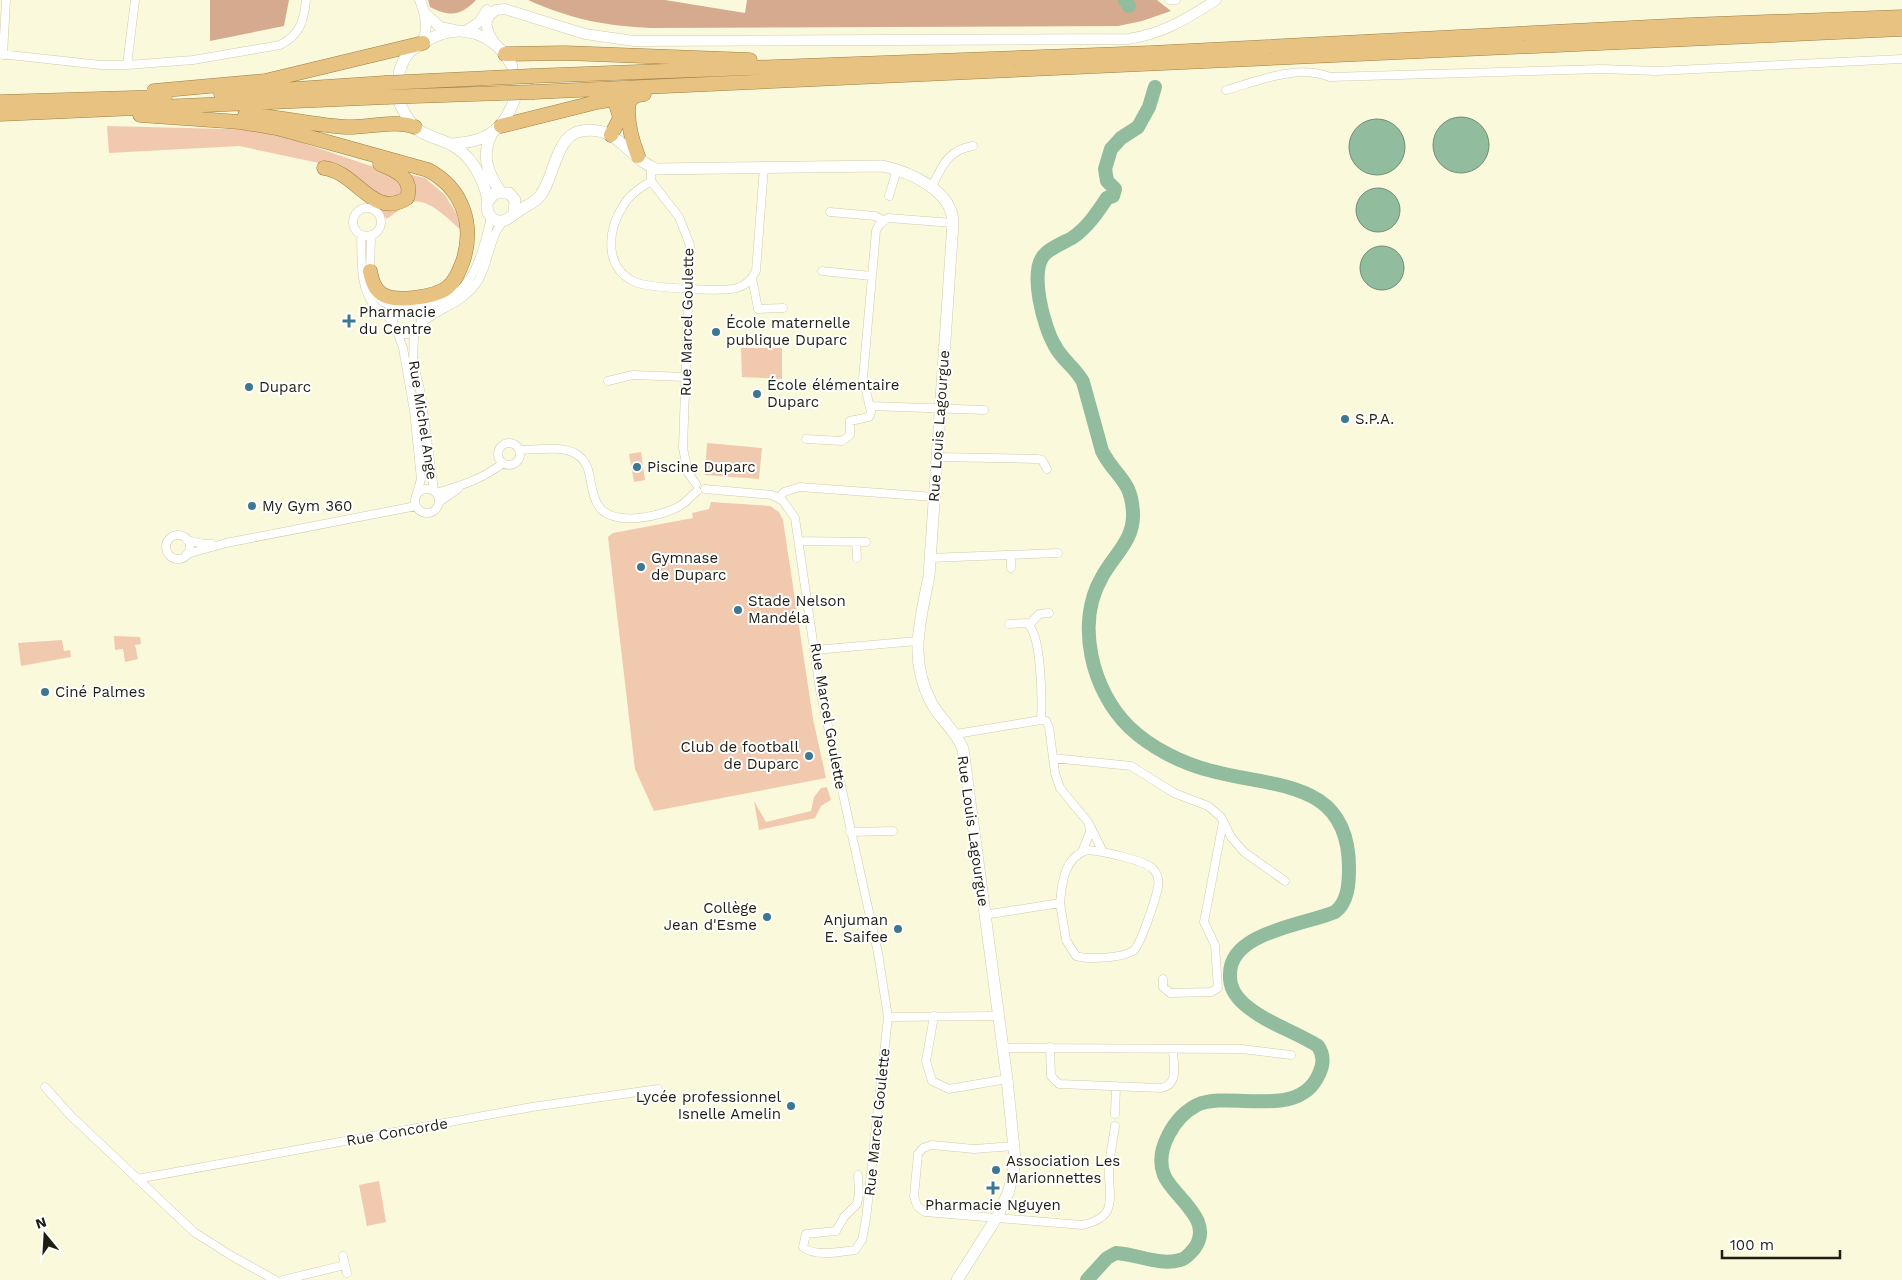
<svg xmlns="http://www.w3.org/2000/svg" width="1902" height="1280" viewBox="0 0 1902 1280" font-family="'Work Sans',sans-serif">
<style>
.green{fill:#f0c9af}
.forest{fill:#d5aa8e}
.water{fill:#91bc9e;stroke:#6e8d74}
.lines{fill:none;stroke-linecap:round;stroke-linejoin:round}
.river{stroke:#91bc9e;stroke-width:14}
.minor-casing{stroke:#ceccaf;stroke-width:9}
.tertiary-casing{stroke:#ceccaf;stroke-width:11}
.secondary-casing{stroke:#ceccaf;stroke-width:12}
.trunk-casing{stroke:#9d7f46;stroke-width:15}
.minor{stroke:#fff;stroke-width:8}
.tertiary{stroke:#fff;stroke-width:10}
.secondary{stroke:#fff;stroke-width:11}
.trunk{stroke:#e8c280;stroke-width:14}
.trunk-bridge-casing{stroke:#9d7f46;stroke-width:15;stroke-linecap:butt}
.trunk-bridge{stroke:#e8c280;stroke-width:14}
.poi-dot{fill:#3d7790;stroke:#fff;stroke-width:2}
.labels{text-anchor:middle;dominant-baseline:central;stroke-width:4;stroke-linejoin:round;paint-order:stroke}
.poi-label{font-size:15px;fill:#1e1e13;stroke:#fff;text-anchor:start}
.street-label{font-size:15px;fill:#1e1e13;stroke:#fff}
</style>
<rect width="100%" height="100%" fill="#fbf9db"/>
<path class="green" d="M107 126 264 130 371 166 425 178 445 195 456 213 462 231C450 221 427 195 410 203 402 207 394 214 387 219L377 208 367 203 338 167 239 146 109 153Z
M741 348H782V379L742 377Z
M707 443 762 448 759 479 705 475Z
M641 452 645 480 634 482 629 454Z
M711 502 770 506 779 512 783 520 813 719 826 778 654 811 635 769 608 537 613 533 693 518 692 513 709 509Z
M114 636 140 637 141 644 135 645 138 659 125 662 123 649 115 650Z
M62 640 64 651 70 650 71 657 21 666 18 643Z
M827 787 831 800 821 806 815 818 759 830 754 801 766 822 811 811 814 797 821 788Z
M379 1181 386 1222 367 1226 359 1185Z"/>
<path class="forest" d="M210 0H289L284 26 210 41Z
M428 0H476C461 16 449 17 430 7Z
M528 0H665L745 13 747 0H1157L1171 11 1142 21 1118 26 651 28C606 26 570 19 528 0Z"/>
<path class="water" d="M1433 145a28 28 0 1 1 56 0a28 28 0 1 1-56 0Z
M1349 147a28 28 0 1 1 56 0a28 28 0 1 1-56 0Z
M1356 210a22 22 0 1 1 44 0a22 22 0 1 1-44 0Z
M1360 268a22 22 0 1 1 44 0a22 22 0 1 1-44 0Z"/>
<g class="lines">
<path class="river" d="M1125 0 1129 6
M1087 1280 1107 1258 1116 1253C1137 1254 1159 1266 1180 1260 1186 1259 1190 1253 1194 1249 1216 1220 1172 1196 1164 1175 1154 1150 1175 1116 1197 1105 1230 1090 1299 1121 1319 1074 1324 1064 1324 1055 1318 1046 1294 1031 1266 1023 1244 1004 1235 996 1229 987 1230 974 1230 932 1304 925 1335 912 1348 902 1349 884 1349 868 1349 779 1274 788 1212 771 1183 764 1151 748 1129 727 1092 691 1075 623 1102 577 1114 555 1134 540 1133 514 1132 479 1115 477 1102 451L1083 382C1076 368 1062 360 1055 346 1044 328 1028 270 1045 254 1052 247 1063 243 1072 238 1087 228 1097 213 1107 198L1113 196 1115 189 1107 181 1105 169 1111 149 1121 138 1138 127 1149 107 1155 87"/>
<defs>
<path id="minor" d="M1169 0H1176
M0 54 101 65H127L193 60 280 45C300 35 304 21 306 0
M3 55 6 0
M127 65 135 0
M1226 90C1259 81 1296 64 1330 77L1602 69 1656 71 1902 59
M651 167V181L679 217 690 245 683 448 688 473 696 484
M651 181C640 188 629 195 623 206 607 231 604 268 635 282 648 288 723 292 737 288 747 285 752 279 756 271L764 167
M931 188C942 167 947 150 973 146
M889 196 897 169
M353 222a14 14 0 1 1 28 0a14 14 0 1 1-28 0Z
M830 212 875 216 883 220
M361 235C362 257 359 287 374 305 380 311 387 315 392 321
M822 271 871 276
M370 273 371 235
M752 278 758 309 783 308
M375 294 383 302 397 309
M393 320a14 14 0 1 1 28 0a14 14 0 1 1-28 0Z
M415 308C471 304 480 263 491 217
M420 324C441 306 461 306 478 281 489 264 490 233 504 221
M417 330 414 337 413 361 421 394 434 491
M397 331 403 348 414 411 421 479 417 493
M608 381 633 375 685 377
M870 406 984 410
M806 439 842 441 850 435V421L869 417 871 412 863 378 876 231 879 225 888 218 953 223
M498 454a11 11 0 1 1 22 0a11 11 0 1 1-22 0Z
M519 450C535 450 562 445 576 454 595 465 587 488 598 505 612 528 663 517 683 504 688 500 692 495 697 491
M937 457 1038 459 1042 460 1047 469
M415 501a12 12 0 1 1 24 0a12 12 0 1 1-24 0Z
M705 489 772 495 783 501 795 518 820 690 878 953 888 1017 866 1219 862 1240 855 1250C841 1252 814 1257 803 1247L806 1234 836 1231 844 1217 857 1204 859 1194 858 1175
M436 493C460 486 483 479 503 463
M779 498 784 492 800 487 934 497
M439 502 458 489
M166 547a12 12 0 1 1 24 0a12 12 0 1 1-24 0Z
M187 540 203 544H212
M800 541 866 542
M856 542 857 558
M187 554 226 543 416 506
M1011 556V568
M930 558 1058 553
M1009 624 1026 623C1042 629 1042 703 1041 720
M1030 624 1039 614 1049 613
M815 650 917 641
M956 734 1041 720 1046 721 1049 727 1055 773 1060 788 1088 822 1103 852
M1053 758 1131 766 1174 793 1208 806 1221 817 1231 837 1244 852 1285 881
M850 832 893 831
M1082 852 1090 832 1089 824
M984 915 1060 903 1066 940 1076 956C1088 960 1122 958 1133 951 1140 947 1156 898 1158 887 1159 881 1158 874 1153 869 1145 860 1101 851 1087 850 1064 858 1062 882 1060 903
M1163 979V987L1170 993 1211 992 1218 988 1215 945 1204 922 1223 822
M934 1016 926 1061 932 1081 949 1089 1007 1079
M888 1017 998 1016
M1050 1047 1051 1076 1059 1084 1161 1088C1180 1085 1173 1063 1173 1049
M1003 1048 1242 1049 1291 1055
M45 1087 70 1115 194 1232 230 1255 275 1280
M1115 1114 1116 1086
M1014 1146 974 1149 932 1145 923 1148 918 1154 914 1196 917 1206 925 1212 1082 1225C1120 1217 1108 1197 1109 1168 1110 1154 1113 1140 1115 1126
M137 1179 532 1107 658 1089
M343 1256 347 1273
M283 1280 345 1265"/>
<path id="tertiary" d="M420 0C426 15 428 27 423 43
M425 13 440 27 455 30
M466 31 479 22 487 10
M494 42C486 30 482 19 496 10L505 9 585 34 634 41 1128 39C1162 34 1187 19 1216 0"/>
<path id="secondary" d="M399 73C401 67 403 60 407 55 411 49 422 44 428 40 462 21 495 34 512 66
M400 104C404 112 408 121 415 127 425 137 439 138 450 144 471 154 484 179 488 201
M492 133C481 155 487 172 500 191
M451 144C485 142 503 132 515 98
M514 214 515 200 509 193H495L488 201C486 207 487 213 492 218 501 225 508 219 516 213 523 207 535 203 540 196 555 177 555 136 581 131 620 125 627 158 656 169L883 166C910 172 953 191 953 223L929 576C920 623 908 659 932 704 941 720 956 731 963 749L1007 1079 1015 1159 1013 1175 1008 1193 997 1217 957 1280"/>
<path id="trunk" d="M505 54 565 53 750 60
M532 76 1151 53 1690 25 1902 17
M154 91 265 81 423 43
M534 92 1902 29
M221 94 385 83
M636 95 629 101C626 120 631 138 638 156
M0 102 165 97
M0 114 386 97
M140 115 240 122 277 128 428 170C462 188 475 224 463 261 459 271 456 280 448 287 436 297 395 303 382 294 374 289 372 280 370 271
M245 115C279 116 312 125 346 127 369 128 394 119 415 127
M501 126 597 102 644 94
M611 135 620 118 616 104
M324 168C357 172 373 220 407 198 414 178 395 170 380 164"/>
</defs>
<use href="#minor" class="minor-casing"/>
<use href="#tertiary" class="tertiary-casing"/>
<use href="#secondary" class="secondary-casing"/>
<use href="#trunk" class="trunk-casing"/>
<use href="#minor" class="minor"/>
<use href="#tertiary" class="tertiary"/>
<use href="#secondary" class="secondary"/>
<use href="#trunk" class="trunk"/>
<defs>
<path id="trunk-bridge" d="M385 83 532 76
M386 97 534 92"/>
</defs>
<use href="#trunk-bridge" class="trunk-bridge-casing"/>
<use href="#trunk-bridge" class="trunk-bridge"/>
</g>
<g class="poi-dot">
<path d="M346.5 313.5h5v5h5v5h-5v5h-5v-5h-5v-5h5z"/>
<circle cx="716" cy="332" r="5"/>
<circle cx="249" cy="387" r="5"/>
<circle cx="757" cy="394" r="5"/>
<circle cx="1345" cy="419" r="5"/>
<circle cx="637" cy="467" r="5"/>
<circle cx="252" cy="506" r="5"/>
<circle cx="641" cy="567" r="5"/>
<circle cx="738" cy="610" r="5"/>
<circle cx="45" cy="692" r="5"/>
<circle cx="809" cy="756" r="5"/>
<circle cx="767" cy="917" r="5"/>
<circle cx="898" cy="929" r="5"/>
<circle cx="791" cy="1106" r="5"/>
<circle cx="996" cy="1170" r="5"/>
<path d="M990.5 1180.5h5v5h5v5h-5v5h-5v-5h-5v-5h5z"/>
</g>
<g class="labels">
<g class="poi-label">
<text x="359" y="312">Pharmacie<tspan x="359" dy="17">du Centre</tspan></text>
<text x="726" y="323">École maternelle<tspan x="726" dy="17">publique Duparc</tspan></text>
<text x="767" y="385">École élémentaire<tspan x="767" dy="17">Duparc</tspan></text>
<text x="259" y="387">Duparc</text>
<text x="1355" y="419">S.P.A.</text>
<text x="647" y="467">Piscine Duparc</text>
<text x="262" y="506">My Gym 360</text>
<text x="651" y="558">Gymnase<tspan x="651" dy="17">de Duparc</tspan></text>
<text x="748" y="601">Stade Nelson<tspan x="748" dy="17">Mandéla</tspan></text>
<text x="55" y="692">Ciné Palmes</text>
<text x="799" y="747" text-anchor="end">Club de football<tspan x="799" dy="17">de Duparc</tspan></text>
<text x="757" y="908" text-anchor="end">Collège<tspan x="757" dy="17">Jean d'Esme</tspan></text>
<text x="888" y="920" text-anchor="end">Anjuman<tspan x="888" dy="17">E. Saifee</tspan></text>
<text x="781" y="1097" text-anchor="end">Lycée professionnel<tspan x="781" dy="17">Isnelle Amelin</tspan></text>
<text x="1006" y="1161">Association Les<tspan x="1006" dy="17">Marionnettes</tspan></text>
<text x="993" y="1205" text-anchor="middle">Pharmacie Nguyen</text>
</g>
<g class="street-label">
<text transform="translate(687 322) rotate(-89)">Rue Marcel Goulette</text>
<text transform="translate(423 420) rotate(81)">Rue Michel Ange</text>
<text transform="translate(939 426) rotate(-86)">Rue Louis Lagourgue</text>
<text transform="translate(828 716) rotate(80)">Rue Marcel Goulette</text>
<text transform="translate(973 831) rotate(82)">Rue Louis Lagourgue</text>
<text transform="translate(877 1122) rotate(-84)">Rue Marcel Goulette</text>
<text transform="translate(397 1132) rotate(-10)">Rue Concorde</text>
</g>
</g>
<g transform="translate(45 1235) rotate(342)" stroke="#ffffff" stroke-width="4" paint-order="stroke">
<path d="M0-4L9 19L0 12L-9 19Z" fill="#1e1e13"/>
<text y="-8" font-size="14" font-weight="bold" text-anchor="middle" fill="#1e1e13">N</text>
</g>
<path d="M1722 1250v8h118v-8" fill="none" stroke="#1e1e13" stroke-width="2.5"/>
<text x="1730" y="1250" font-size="15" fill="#1e1e13" stroke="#ffffff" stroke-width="4" paint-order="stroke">100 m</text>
</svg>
